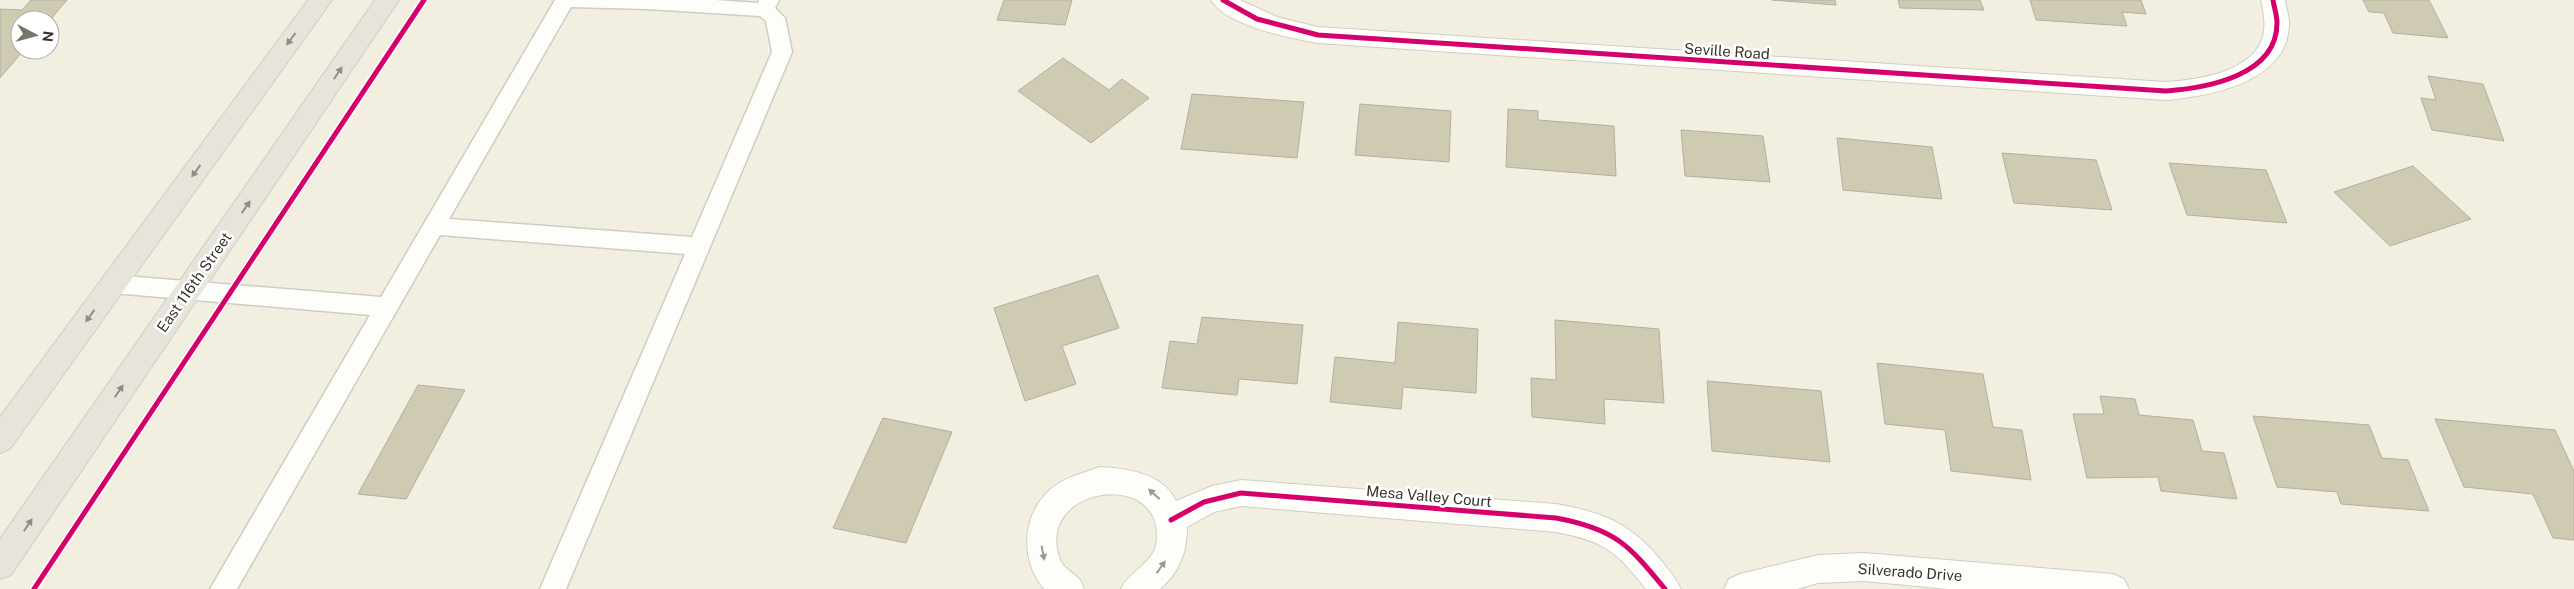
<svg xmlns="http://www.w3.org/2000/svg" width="2574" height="589" viewBox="0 0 2574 589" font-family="'Public Sans',sans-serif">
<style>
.building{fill:#cfcab2;stroke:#b1afa4}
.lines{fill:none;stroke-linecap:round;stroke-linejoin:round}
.lane-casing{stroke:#cfcdc2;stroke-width:3}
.street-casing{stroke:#cfcdc2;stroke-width:2}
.primary-casing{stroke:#cecdc6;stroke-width:2}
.lane{fill:#fdfdfa;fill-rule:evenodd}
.street{fill:#fdfdfa;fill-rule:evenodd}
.primary{fill:#e7e4dc;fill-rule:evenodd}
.cycleway-casing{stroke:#fff;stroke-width:8}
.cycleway{stroke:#d6006c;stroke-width:5}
.oneway{fill:#8f8c84}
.oneway2{fill:#9a9992}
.labels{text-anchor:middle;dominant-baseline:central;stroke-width:5;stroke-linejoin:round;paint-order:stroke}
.street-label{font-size:15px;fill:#37352b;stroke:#fff}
</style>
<rect width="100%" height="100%" fill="#f2efe1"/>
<path class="building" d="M31 0H67L50 20H20V50H24L0 78V9L22 10Z
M1004 0H1072L1065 25 997 20Z
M1772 0H1835L1836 5Z
M1898 0H1980L1984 10 1900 8Z
M2030 0H2141L2146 14 2122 12 2127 26 2036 20Z
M2363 0H2429L2448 38 2393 33 2384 13 2369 12Z
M1063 58 1109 90 1122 79 1149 98 1091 143 1018 91Z
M2428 76 2483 84 2504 141 2432 130 2421 98 2436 100Z
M1192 94 1304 102 1297 158 1181 149Z
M1360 104 1451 111 1449 162 1355 155Z
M1508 109 1538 111V120L1614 126 1616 176 1506 167Z
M1681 130 1763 136 1770 182 1685 176Z
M1837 138 1932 147 1942 199 1843 190Z
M2002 153 2096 160 2112 210 2014 203Z
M2169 163 2266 170 2287 223 2187 215Z
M2413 166 2471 219 2390 246 2334 192Z
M1098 275 1119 328 1062 346 1076 384 1025 401 994 308Z
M1202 317 1303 325 1297 384 1239 379 1237 395 1162 388 1170 341 1197 344Z
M1555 320 1659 329 1664 403 1604 399 1605 424 1532 417 1531 378 1556 380Z
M1398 322 1478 329 1476 393 1403 387 1401 409 1330 402 1335 357 1395 363Z
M1877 363 1983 374 1993 427 2022 430 2031 480 1951 471 1945 430 1885 424Z
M1707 381 1821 391 1830 462 1712 451Z
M418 385 465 390 406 499 358 494Z
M2100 396 2135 399 2139 415 2193 420 2202 451 2224 453 2237 499 2161 491 2158 477 2087 478 2073 414H2104Z
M2253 416 2369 425 2382 458 2408 460 2429 511 2341 504 2337 492 2277 487Z
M883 418 952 432 906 543 833 528Z
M2435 419 2555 430 2574 471V540L2553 538 2533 494 2464 487Z"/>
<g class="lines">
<defs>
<path id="lane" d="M555 0H715L758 3 759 0H779L775 8 785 18 792 52 566 589H540L685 254 440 235 237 589H210L370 315 113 293 105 290 102 284 105 278 113 275 381 297ZM571 7 647 9 760 16 766 21 772 52 692 237 449 219Z"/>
<path id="street" d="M1211 0H1240L1277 17 1318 27 2166 82C2196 80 2247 73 2261 42 2267 28 2264 14 2261 0H2285C2286 7 2289 16 2289 23 2289 82 2211 96 2166 100L1318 43C1289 38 1227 26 1211 0Z
M1099 467C1126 468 1163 473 1176 501L1212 486 1241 480 1556 504C1601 512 1629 522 1659 558 1667 568 1675 577 1681 589H1646C1616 551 1604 541 1556 532L1241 506 1214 512 1187 527C1187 552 1180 572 1160 589H1121C1129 571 1152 564 1156 545 1169 468 1036 484 1059 557 1062 568 1072 571 1079 579 1081 581 1083 586 1084 589H1044C1018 558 1022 509 1056 485 1068 476 1085 473 1099 467Z
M1864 553 2113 574 2124 579 2129 589H1948L1864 581 1818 583 1797 589H1724L1729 579 1740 574 1818 555Z"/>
<path id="primary" d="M308 0H332L10 449 0 453V417Z
M375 0H399L11 575 0 579V539Z"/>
</defs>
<use href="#lane" class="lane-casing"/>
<use href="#street" class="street-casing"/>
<use href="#primary" class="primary-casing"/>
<use href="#lane" class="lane"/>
<use href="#street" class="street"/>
<use href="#primary" class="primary"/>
<defs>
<path id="cycleway" d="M1223 0 1257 19 1318 35 2166 91C2206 88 2277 76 2277 23 2277 15 2274 7 2273 0
M1171 520 1204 502 1241 493 1556 518C1615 529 1628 544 1665 589
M34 589 424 0"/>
</defs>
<use href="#cycleway" class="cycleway-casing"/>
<use href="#cycleway" class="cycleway"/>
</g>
<defs><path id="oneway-solid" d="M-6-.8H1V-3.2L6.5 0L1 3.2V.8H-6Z" transform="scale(1.25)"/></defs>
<g class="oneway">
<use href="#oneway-solid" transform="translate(291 39) rotate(127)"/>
<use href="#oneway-solid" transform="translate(338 73) rotate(-56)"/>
<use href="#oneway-solid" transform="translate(196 171) rotate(126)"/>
<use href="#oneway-solid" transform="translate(246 207) rotate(-55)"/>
<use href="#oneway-solid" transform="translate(90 316) rotate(126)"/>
<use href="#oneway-solid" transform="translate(119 391) rotate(-56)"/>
<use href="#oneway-solid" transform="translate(28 525) rotate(-56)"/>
</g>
<g class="oneway2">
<use href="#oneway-solid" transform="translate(1154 494) rotate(-138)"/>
<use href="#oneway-solid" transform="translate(1043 553) rotate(79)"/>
<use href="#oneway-solid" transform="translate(1161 567) rotate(-55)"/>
</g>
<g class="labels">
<g class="street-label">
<text transform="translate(1727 51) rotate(4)">Seville Road</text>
<text transform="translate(194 282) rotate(-55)">East 116th Street</text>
<text transform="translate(1429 496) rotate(5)">Mesa Valley Court</text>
<text transform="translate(1910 572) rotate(4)">Silverado Drive</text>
</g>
</g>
<g transform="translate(35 35) rotate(96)"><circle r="24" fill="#ffffff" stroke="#afaeaa"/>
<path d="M0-4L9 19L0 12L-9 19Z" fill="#78766b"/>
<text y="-8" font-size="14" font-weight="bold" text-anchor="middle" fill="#37352b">N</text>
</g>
</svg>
